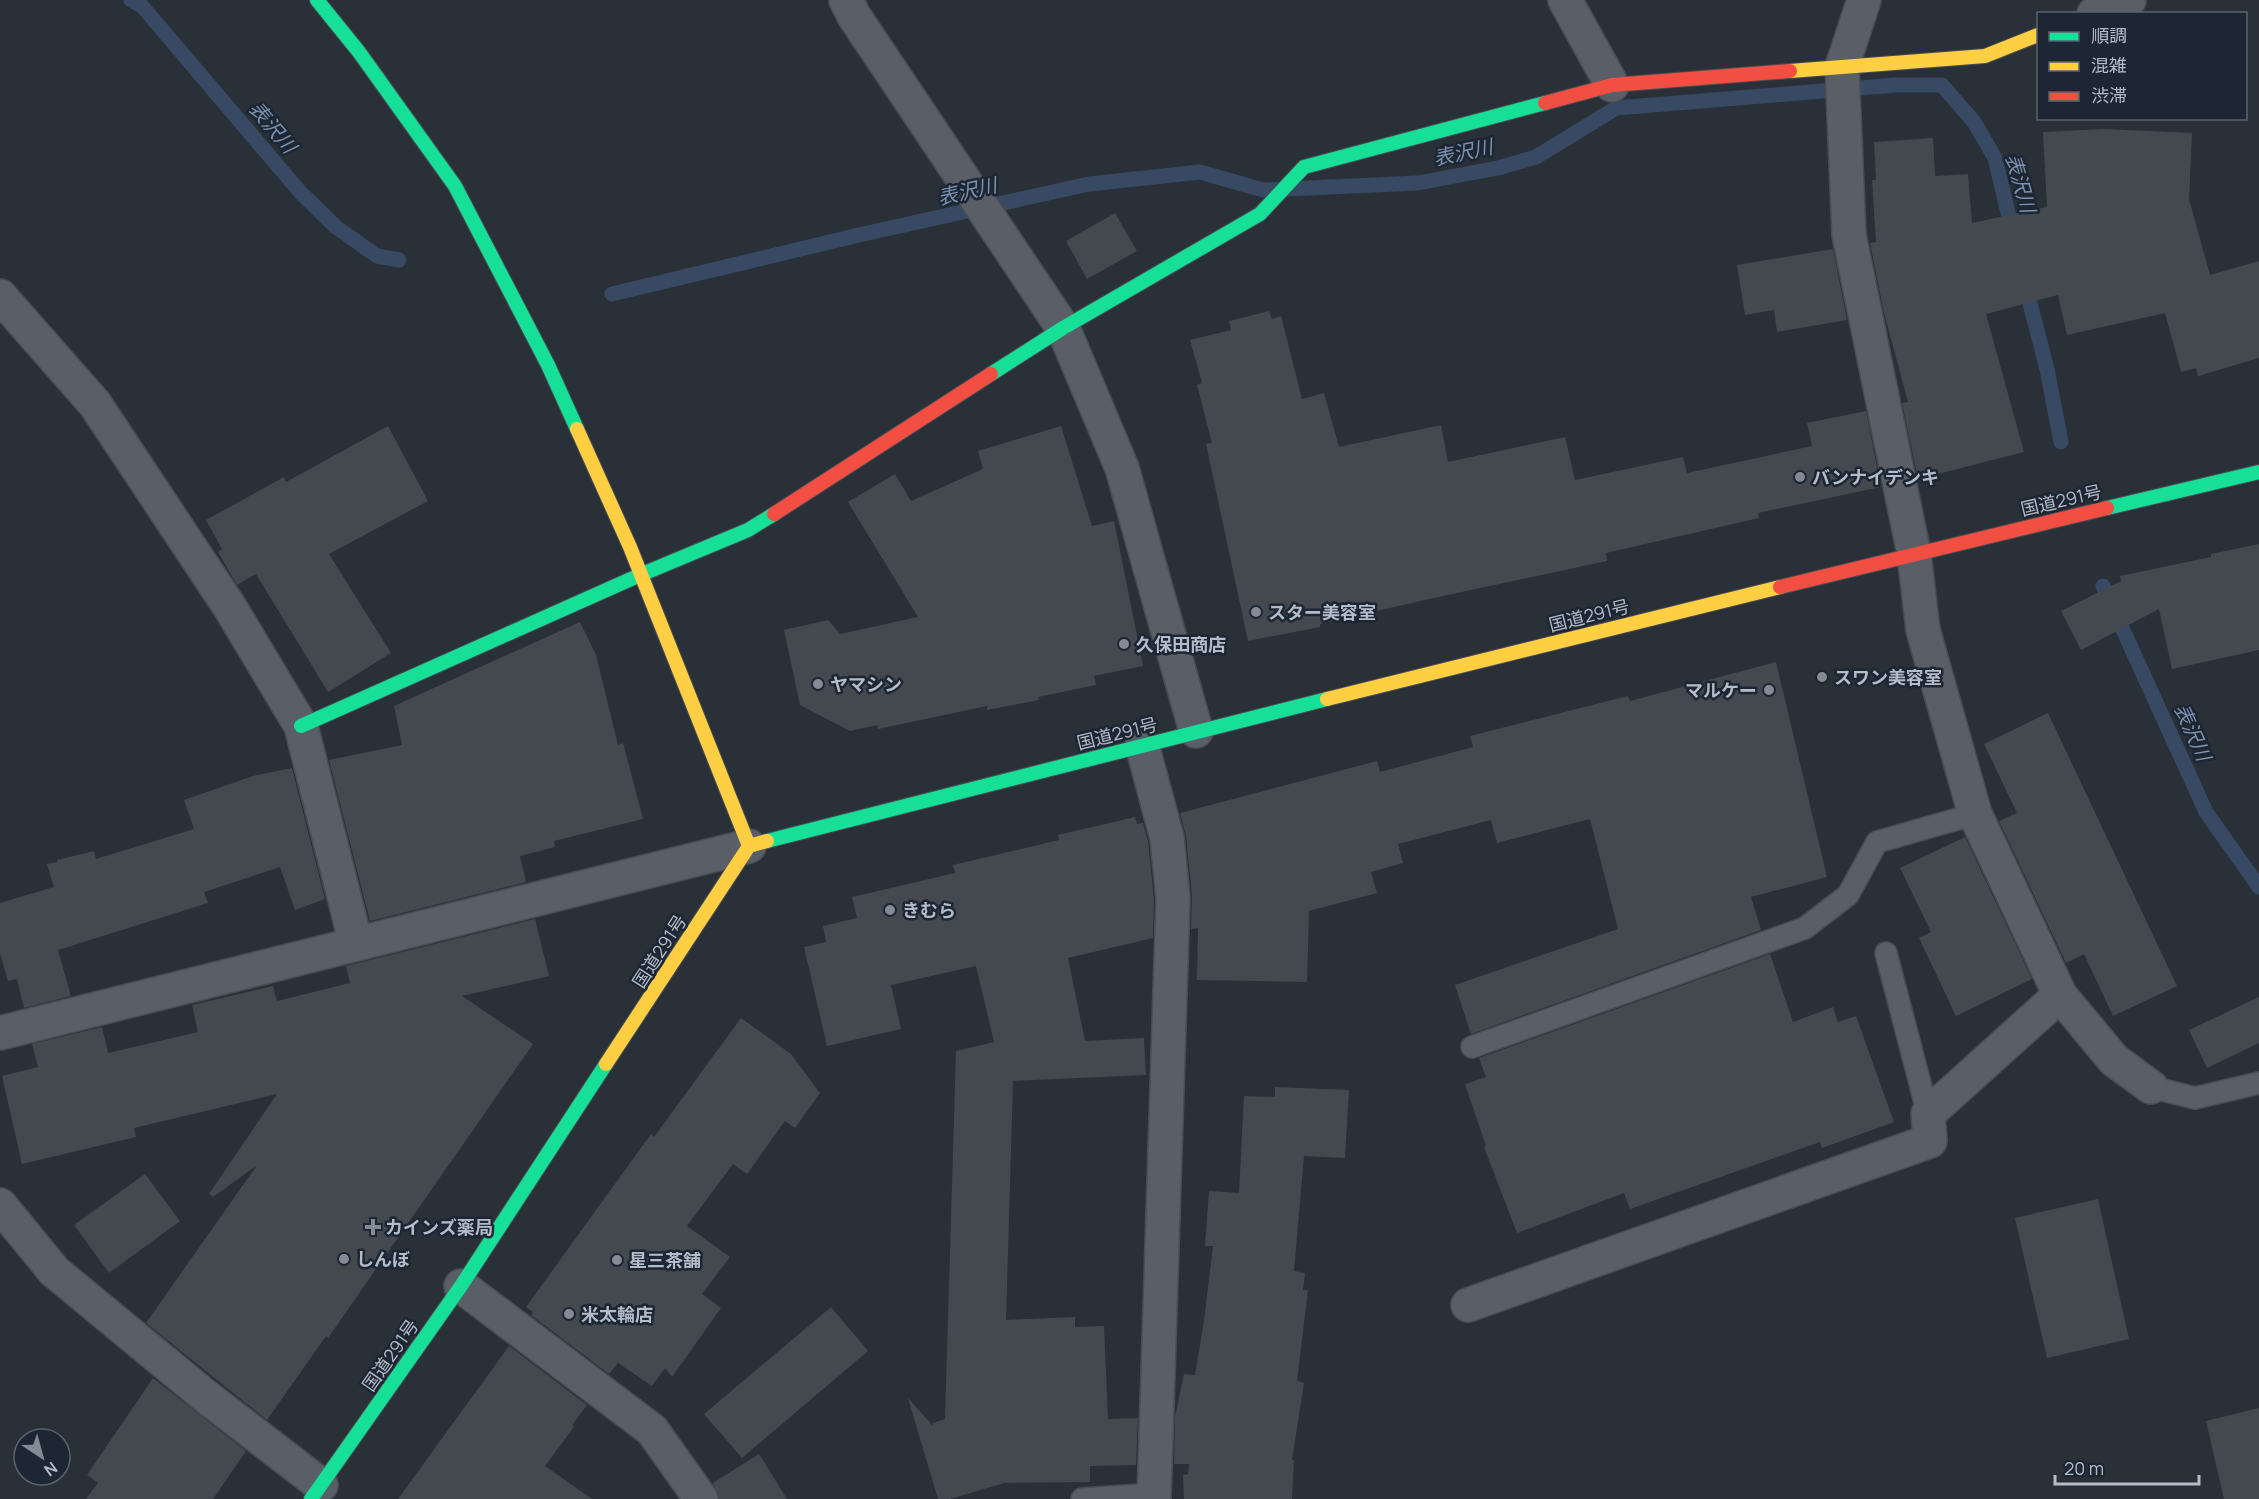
<svg xmlns="http://www.w3.org/2000/svg" width="2259" height="1499" viewBox="0 0 2259 1499" font-family="Manrope,'Noto Sans JP',sans-serif">
<style>
.lines{fill:none;stroke-linecap:round;stroke-linejoin:round}
.stream{stroke:#384963;stroke-width:15}
.building{fill:#444950}
.lane-casing{stroke:#484c53;stroke-width:24}
.street-casing{stroke:#484c53;stroke-width:36}
.fast-casing{stroke:#484c53;stroke-width:16}
.slow-casing{stroke:#484c53;stroke-width:16}
.jam-casing{stroke:#484c53;stroke-width:16}
.lane{stroke:#5a5e66;stroke-width:21}
.street{stroke:#5a5e66;stroke-width:33}
.fast{stroke:#16e098;stroke-width:14}
.slow{stroke:#ffcf43;stroke-width:14}
.jam{stroke:#f24e42;stroke-width:14}
.poi-dot{fill:#848b96;stroke:#1d2633;stroke-width:2}
.labels{text-anchor:middle;dominant-baseline:central;stroke-width:5;stroke-linejoin:round;paint-order:stroke}
.poi-label{font-size:18px;font-weight:bold;fill:#b4bcc9;stroke:#1d2633;text-anchor:start}
.street-label{font-size:18px;fill:#b4bcc9;stroke:#1d2633}
.water-label{font-size:20px;font-style:italic;fill:#7c92b1;stroke:#1d2633}
</style>
<rect width="100%" height="100%" fill="#2a3038"/>
<g class="lines">
<path class="stream" d="M131 0 142 6 301 193 336 227 377 256 399 260
M2025 284 2047 369 2061 442
M612 294 859 235 1089 184 1200 172 1263 190 1418 183 1498 168 1536 157 1616 108 1896 85H1942L1974 122 1995 158 2013 234
M2103 586 2206 812 2259 887"/>
</g>
<path class="building" d="M2106 129 2192 133 2189 199 2210 275 2259 261V358L2198 376 2196 368 2181 372 2165 313 2067 335 2058 295 1986 314 2024 452 1918 479 1902 403 1908 402 1884 313 1870 243 1876 242 1872 180H1876L1874 142 1933 138 1935 176 1968 174 1972 223 2047 207 2043 132Z
M1115 213 1137 251 1087 279 1066 241Z
M1833 249 1847 320 1777 332 1774 310 1745 315 1737 265Z
M1269 311 1272 319 1281 316 1302 399 1324 393 1339 447 1441 425 1448 462 1565 437 1575 480 1683 457 1687 473 1812 446 1807 423 1866 411 1881 487 1758 513 1759 518 1606 553 1607 561 1429 599 1320 624V627L1248 641 1206 444 1212 443 1197 385 1202 383 1190 340 1231 330 1229 321Z
M388 426 428 501 329 554 391 653 328 692 256 574 237 585 218 552 222 549 206 520 284 477 286 482Z
M1061 426 1092 526 1114 521 1143 666 1094 676 1096 685 1038 697 1039 700 987 710V706L878 729 877 725 850 731 800 705 784 630 828 620 840 634 918 617 848 502 895 474 911 501 983 469 978 451Z
M2259 544V650L2172 669 2159 609 2081 650 2061 611 2121 581 2120 576 2211 557V554Z
M580 622 596 655 618 745 623 743 643 819 554 841 555 847 520 856 526 882 370 921 329 760 402 745 394 706Z
M1776 662 1827 877 1751 897 1761 930 1471 1034 1455 985 1618 929 1590 819 1497 843 1491 820 1398 844 1403 863 1371 872 1377 893 1309 911 1307 982 1197 980 1198 928 1191 929 1192 896 1186 836 1180 813 1377 761 1380 772 1473 747 1470 736 1628 696 1630 701Z
M2048 713 2177 986 2113 1016 2084 954 2066 963 1999 821 2017 813 1984 744Z
M292 768 325 899 295 910 280 867 204 892 208 903 58 950 71 996 24 1008 17 979 8 981 0 953V903L54 887 47 864 57 862V860L94 851 96 859 194 829 184 800 253 776Z
M1135 817 1137 824 1143 823 1148 841 1154 899 1153 938 1068 958 1085 1041 1144 1038 1146 1075 1013 1081 1006 1320 1075 1317V1327L1104 1326 1108 1419 1138 1418 1136 1465 1090 1466V1482L1004 1483 950 1499H938L908 1398 933 1426V1423L945 1419 956 1051 994 1042 976 966 891 985 901 1029 827 1046 804 947 826 942 823 926 857 918 852 897 955 873 953 865 1059 840 1058 835Z
M1965 837 2032 979 1956 1016 1919 938 1931 932 1900 868Z
M535 919 549 976 462 996 533 1044 328 1338 326 1336 267 1420 146 1323 257 1165 213 1197 209 1194 277 1094 134 1128 136 1137 22 1164 2 1076 38 1067 32 1044 102 1027 108 1053 198 1032 192 1005 273 986 277 1001 350 983 346 966Z
M1770 954 1793 1022 1833 1007 1838 1022 1856 1016 1894 1122 1822 1148 1820 1142 1630 1209 1624 1193 1517 1233 1484 1147 1486 1146 1465 1084 1486 1077 1479 1058Z
M2259 997V1043L2207 1068 2189 1030Z
M741 1018 791 1054 820 1093 795 1128 785 1121 747 1174 733 1164 687 1226 730 1257 702 1294 721 1308 672 1377 665 1368 652 1386 618 1363 609 1374 531 1315 533 1312 526 1307 651 1134 654 1137Z
M1275 1087 1349 1090 1345 1158 1304 1156 1294 1271 1305 1273 1303 1290H1308L1297 1381 1304 1383 1292 1460H1294L1292 1499H1184L1183 1475 1188 1474 1189 1464H1174L1175 1417 1184 1374 1195 1375 1204 1321 1213 1246H1205L1209 1191 1239 1193 1244 1096 1275 1097Z
M145 1174 180 1221 109 1273 74 1225Z
M2098 1199 2129 1339 2047 1358 2015 1218Z
M831 1307 868 1351 742 1458 704 1414Z
M509 1346 587 1405 572 1425 574 1427 545 1466 592 1499H398Z
M153 1378 246 1451 213 1499H86L98 1483 87 1475Z
M2259 1408V1499H2224L2206 1421Z
M759 1454 787 1499H719L713 1483Z"/>
<g class="lines">
<defs>
<path id="lane" d="M1886 953 1928 1114
M1472 1047 1805 928 1848 895 1877 842 1975 814
M2151 1087 2195 1098 2259 1083
M1082 1499 1155 1494"/>
<path id="street" d="M846 0 854 16 1063 328 1122 468 1196 731
M1565 0 1612 85
M1864 0 1842 67 1849 235 1914 554 1923 630 1975 814 2060 995 2114 1060 2151 1087
M2094 14 2129 0
M0 296 95 404 231 609 301 726 356 944
M1142 745 1167 838 1173 898 1154 1499
M0 1033 749 846
M0 1205 54 1271 204 1395 321 1485
M461 1286 652 1430 701 1499
M1468 1305 1930 1141 1928 1114 2060 995"/>
<path id="fast" d="M317 0 359 52 455 186 548 365 577 429
M991 374 1063 328 1260 214 1304 167 1545 103
M2107 508 2259 472
M301 726 640 575 748 530 774 514
M767 841 1327 699
M311 1499 461 1286 606 1064"/>
<path id="slow" d="M1790 71 1985 56 2038 35
M577 429 630 547 749 846
M1327 699 1780 587
M606 1064 749 846 767 841"/>
<path id="jam" d="M1545 103 1612 85 1790 71
M774 514 991 374
M1780 587 2107 508"/>
</defs>
<use href="#lane" class="lane-casing"/>
<use href="#street" class="street-casing"/>
<use href="#fast" class="fast-casing"/>
<use href="#slow" class="slow-casing"/>
<use href="#jam" class="jam-casing"/>
<use href="#lane" class="lane"/>
<use href="#street" class="street"/>
<use href="#fast" class="fast"/>
<use href="#slow" class="slow"/>
<use href="#jam" class="jam"/>
</g>
<g class="poi-dot">
<circle cx="1800" cy="477" r="6"/>
<circle cx="1256" cy="612" r="6"/>
<circle cx="1124" cy="644" r="6"/>
<circle cx="1822" cy="677" r="6"/>
<circle cx="818" cy="684" r="6"/>
<circle cx="1769" cy="690" r="6"/>
<circle cx="890" cy="910" r="6"/>
<path d="M370 1218h6v6h6v6h-6v6h-6v-6h-6v-6h6z"/>
<circle cx="344" cy="1259" r="6"/>
<circle cx="617" cy="1260" r="6"/>
<circle cx="569" cy="1314" r="6"/>
</g>
<g class="labels">
<g class="poi-label">
<text x="1812" y="477">バンナイデンキ</text>
<text x="1268" y="612">スター美容室</text>
<text x="1136" y="644">久保田商店</text>
<text x="1834" y="677">スワン美容室</text>
<text x="830" y="684">ヤマシン</text>
<text x="1757" y="690" text-anchor="end">マルケー</text>
<text x="902" y="910">きむら</text>
<text x="385" y="1227">カインズ薬局</text>
<text x="356" y="1259">しんぼ</text>
<text x="629" y="1260">星三茶舗</text>
<text x="581" y="1314">米太輪店</text>
</g>
<g class="street-label">
<text transform="translate(2061 500) rotate(-13)">国道291号</text>
<text transform="translate(1589 615) rotate(-14)">国道291号</text>
<text transform="translate(1117 733) rotate(-14)">国道291号</text>
<text transform="translate(659 951) rotate(-57)">国道291号</text>
<text transform="translate(390 1355) rotate(-55)">国道291号</text>
</g>
<g class="water-label">
<text transform="translate(273 127) rotate(50)">表沢川</text>
<text transform="translate(1463 152) rotate(-12)">表沢川</text>
<text transform="translate(2021 183) rotate(74)">表沢川</text>
<text transform="translate(967 191) rotate(-13)">表沢川</text>
<text transform="translate(2193 732) rotate(66)">表沢川</text>
</g>
</g>
<rect x="2037" y="12" width="210" height="108" fill="#1d2633" stroke="#59626f" stroke-width="1.5"/>
<rect x="2049" y="32" width="30" height="9" fill="#16e098" stroke="#59626f" stroke-width="1.5"/>
<text x="2091" y="42" font-size="18" fill="#b4bcc9">順調</text>
<rect x="2049" y="62" width="30" height="9" fill="#ffcf43" stroke="#59626f" stroke-width="1.5"/>
<text x="2091" y="72" font-size="18" fill="#b4bcc9">混雑</text>
<rect x="2049" y="92" width="30" height="9" fill="#f24e42" stroke="#59626f" stroke-width="1.5"/>
<text x="2091" y="102" font-size="18" fill="#b4bcc9">渋滞</text>
<g transform="translate(42 1457) rotate(144)"><circle r="28" fill="#1d2633" stroke="#59626f" stroke-width="1.5"/>
<path d="M0-4.5L10 22L0 15L-10 22Z" fill="#848b96"/>
<text y="-9" font-size="16" font-weight="bold" text-anchor="middle" fill="#b4bcc9">N</text>
</g>
<path d="M2055 1475v9h144v-9" fill="none" stroke="#b4bcc9" stroke-width="3"/>
<text x="2064" y="1475" font-size="18" fill="#b4bcc9" stroke="#1d2633" stroke-width="4.5" paint-order="stroke">20 m</text>
</svg>
